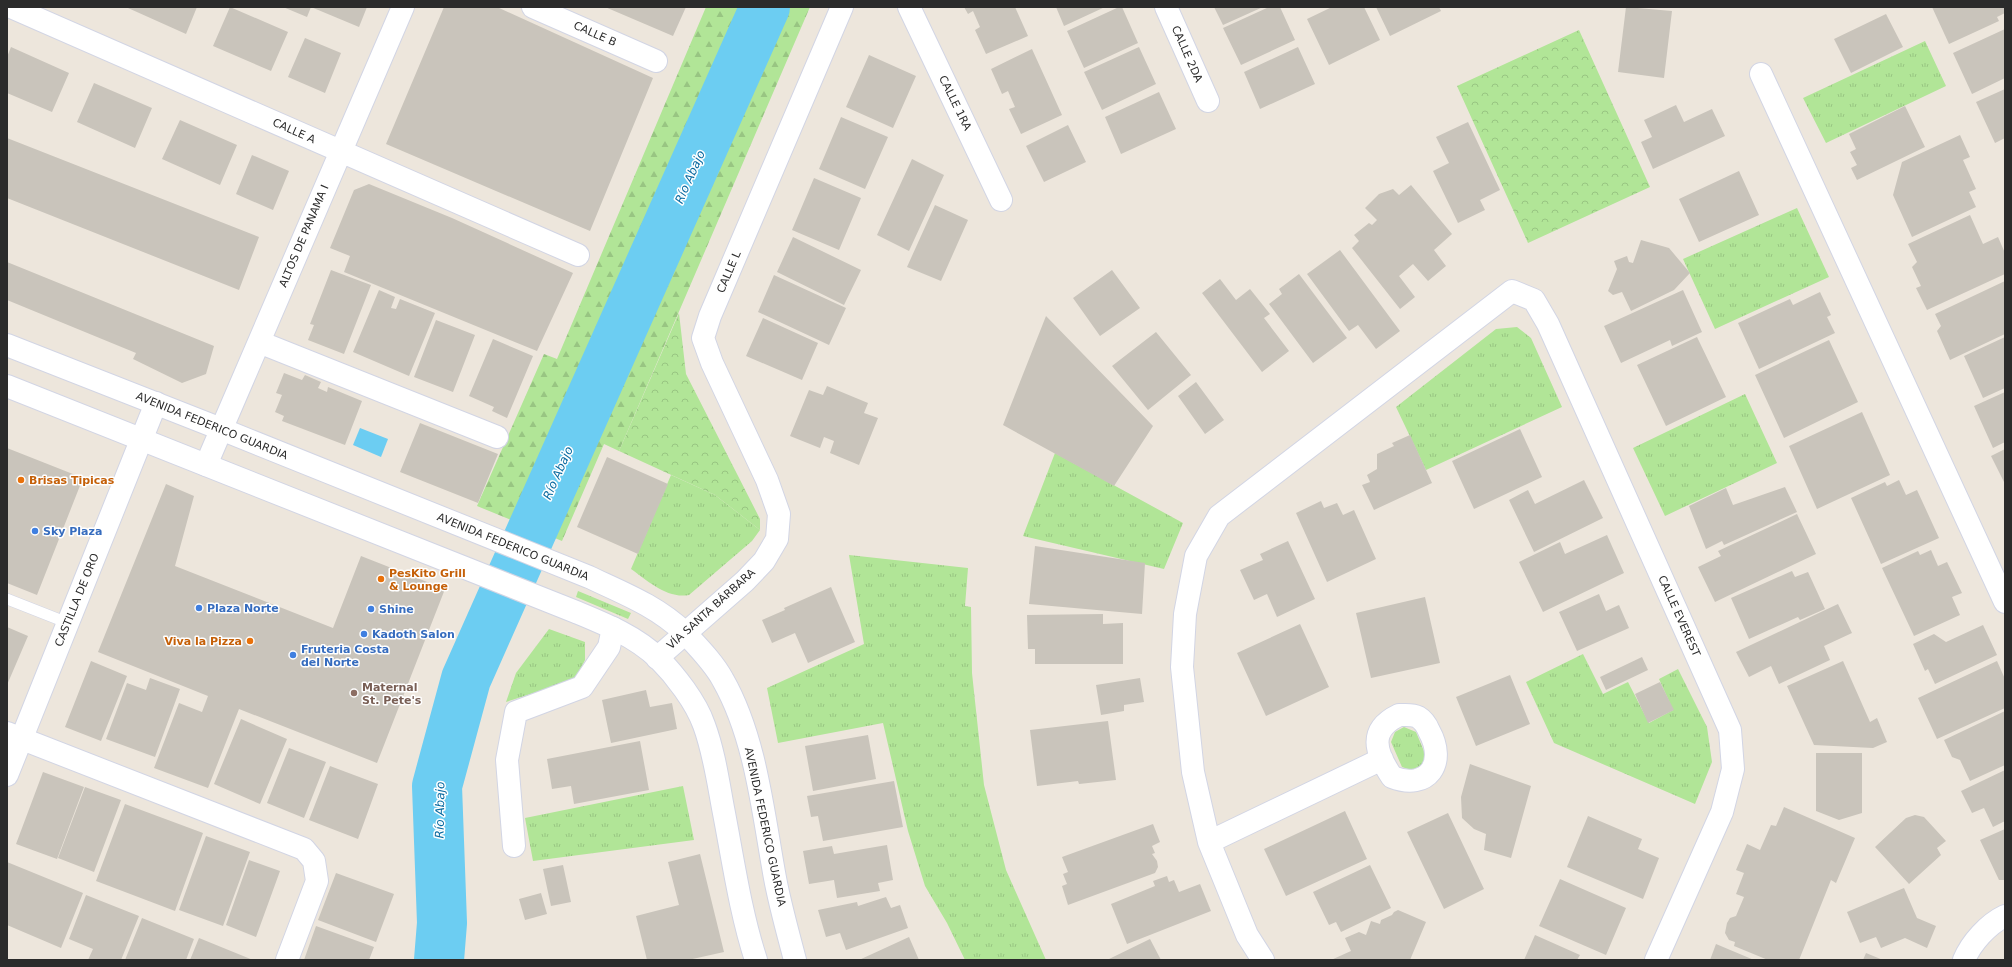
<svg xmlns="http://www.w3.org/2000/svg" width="2012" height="967" viewBox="0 0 2012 967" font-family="'DejaVu Sans',sans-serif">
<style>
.grass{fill:url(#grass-tufts)}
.forest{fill:url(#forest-firs)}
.park{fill:url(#park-crowns)}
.water{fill:#6ccdf2}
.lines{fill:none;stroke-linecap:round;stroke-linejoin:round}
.river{stroke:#6ccdf2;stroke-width:50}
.building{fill:#c9c4bb}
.service-casing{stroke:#d2d5e4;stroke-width:12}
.minor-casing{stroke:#d2d5e4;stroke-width:24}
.tertiary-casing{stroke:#d2d5e4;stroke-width:24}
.service{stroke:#fff;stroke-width:11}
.minor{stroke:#fff;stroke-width:22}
.tertiary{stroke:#fff;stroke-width:22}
.food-dot{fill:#e8710a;stroke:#fff;stroke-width:1.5}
.shop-dot{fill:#3f7fe0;stroke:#fff;stroke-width:1.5}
.education-dot{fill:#8d6e63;stroke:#fff;stroke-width:1.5}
.labels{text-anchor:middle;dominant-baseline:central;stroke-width:3;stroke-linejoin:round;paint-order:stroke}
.street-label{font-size:11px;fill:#2b2b2b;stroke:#fff}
.food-label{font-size:11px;font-weight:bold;fill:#c56008;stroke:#fff;text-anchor:start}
.shop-label{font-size:11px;font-weight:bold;fill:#366cbe;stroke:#fff;text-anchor:start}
.education-label{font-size:11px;font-weight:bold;fill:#785e54;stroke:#fff;text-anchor:start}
.water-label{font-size:12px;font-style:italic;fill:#096aa0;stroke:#fff}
</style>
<defs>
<pattern id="grass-tufts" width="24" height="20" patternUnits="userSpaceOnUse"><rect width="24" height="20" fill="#b1e597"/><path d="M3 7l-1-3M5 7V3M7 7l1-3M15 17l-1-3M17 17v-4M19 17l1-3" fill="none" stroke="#98c582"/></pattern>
<pattern id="forest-firs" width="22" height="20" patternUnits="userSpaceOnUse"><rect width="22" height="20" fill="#b1e597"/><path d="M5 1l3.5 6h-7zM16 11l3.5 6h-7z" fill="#98c582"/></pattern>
<pattern id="park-crowns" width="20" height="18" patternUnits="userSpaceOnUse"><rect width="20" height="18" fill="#b1e597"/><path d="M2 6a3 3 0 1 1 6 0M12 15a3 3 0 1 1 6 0" fill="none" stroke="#98c582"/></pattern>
</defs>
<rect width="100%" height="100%" fill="#ede6dc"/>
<path class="grass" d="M1925 41 1946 86 1826 143 1803 98Z
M1797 208 1829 277 1715 329 1683 259Z
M1517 327 1531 338 1562 407 1426 470 1396 407 1496 329Z
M1745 394 1777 463 1665 516 1633 448Z
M1055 453 1183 523 1164 569 1023 536Z
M671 475 715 495 760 530 752 541 689 595C667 599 648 581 631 569Z
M849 555 968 568 965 606 971 607 972 673 984 785 1006 870 1046 960H965L947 923 925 886 908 831 883 723 778 743 767 688 864 644Z
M578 591 631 613 628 619 576 597Z
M549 629 585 642V660L575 680 506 702 516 673Z
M1583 654 1603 694 1628 682 1649 723 1673 710 1659 679 1678 669 1707 727 1712 762 1695 804 1554 743 1526 682Z
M1404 727 1416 732 1426 756 1421 766 1411 770 1402 767 1391 742 1395 732Z
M683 786 694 840 533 861 525 818Z"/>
<path class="forest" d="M706 7H810L619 451 604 444 562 541 477 506 544 354 557 359Z"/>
<path class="park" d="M1579 30 1650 187 1528 243 1457 86Z
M679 313 686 374 760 519V530L715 495 619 451Z"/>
<path class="water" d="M360 428 388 439 381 457 353 445Z"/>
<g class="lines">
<path class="river" d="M439 960 442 923 437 786 466 679 765 7"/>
</g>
<path class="building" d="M128 7H197L186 34 128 8Z
M230 7 288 32 271 71 213 46Z
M283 7H367L359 27 311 7 307 17Z
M444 7H497L653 78 590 231 386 144Z
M605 7H686L673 36Z
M964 7H1015L1028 36 986 54 975 30 980 27 973 11 968 14Z
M1056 7H1105L1064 26Z
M1119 7H1122L1138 43 1084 68 1067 31Z
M1214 7H1263L1223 25Z
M1269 7H1280L1295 40 1241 65 1223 28Z
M1332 7H1364L1380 40 1329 65 1307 19Z
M1376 7H1439L1441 11 1390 36Z
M1626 7 1672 11 1664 78 1618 72Z
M1932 7H2004L2005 13 1997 17 1999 21 1949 44Z
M1886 14 1903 47 1851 73 1834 39Z
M2005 29V78L1972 94 1953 53Z
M305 38 341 53 325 93 288 77Z
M11 47 69 73 52 112 7 93V57Z
M1139 47 1156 84 1102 110 1084 72Z
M1298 47 1315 84 1260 109 1244 72Z
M1032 49 1062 115 1021 134 1009 109 1015 107 1011 98 1008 91 1002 94 991 69Z
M869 55 916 76 893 128 846 107Z
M94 83 152 108 135 148 77 122Z
M2005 89V138L1995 143 1976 102Z
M1159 92 1176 129 1121 154 1105 117Z
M1676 105 1684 122 1712 109 1725 136 1653 169 1641 142 1652 137 1644 120Z
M1905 106 1925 147 1857 180 1851 168 1857 165 1850 152 1856 149 1849 134Z
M841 117 888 137 865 189 819 169Z
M180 120 237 145 220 185 162 159Z
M1468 122 1500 190 1480 200 1485 210 1458 223 1433 171 1449 163 1436 137Z
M1068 125 1086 162 1044 182 1026 146Z
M1960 135 1970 157 1963 160 1976 189 1969 192 1976 207 1912 237 1893 195 1902 162Z
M7 138 259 237 239 290 7 198Z
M252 155 289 171 273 210 236 194Z
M912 159 944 175 909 251 877 235Z
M1739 171 1759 215 1699 242 1679 199Z
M814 178 861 198 839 250 792 230Z
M369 184 452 218 573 273 537 351 344 272 350 256 330 248 354 190Z
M1411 185 1452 234 1434 250 1446 266 1428 281 1413 264 1399 276 1415 297 1400 309 1352 248 1359 241 1354 235 1369 223 1372 225 1377 220 1365 208 1379 194 1393 189 1399 195Z
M935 205 968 220 941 281 907 267Z
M1970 215 1983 244 1998 237 2005 253V274L1927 310 1916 288 1921 286 1912 267 1917 262 1908 244Z
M793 237 861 270 844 305 777 272Z
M1641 240 1669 248 1690 273 1674 290 1631 311 1622 292 1613 295 1608 291 1617 269 1614 261 1627 256 1629 262 1633 263Z
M1340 250 1400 331 1376 349 1358 325 1349 331 1307 274Z
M7 262 214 346 206 374 182 383 133 359 136 353 7 300Z
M331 270 371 285 344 354 308 340 314 325 310 324Z
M1112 270 1140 308 1100 336 1073 298Z
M1299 274 1347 338 1313 363 1269 304 1282 294 1279 289Z
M774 275 846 308 829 345 758 312Z
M1220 279 1236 300 1250 289 1270 314 1264 318 1289 351 1262 372 1202 293Z
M2005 281V334L1950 360 1937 331 1941 326 1935 314Z
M379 290 395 297 391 308 396 309 400 299 435 313 409 376 353 352Z
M1683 290 1702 332 1672 346 1670 340 1621 363 1604 326Z
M1820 292 1831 315 1827 317 1835 333 1759 369 1738 323 1790 299 1793 305Z
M1046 316 1153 426 1114 486 1003 425Z
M763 318 818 343 802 380 746 356Z
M436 320 475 335 453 392 414 377Z
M1156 332 1191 375 1148 410 1112 366Z
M1697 337 1726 397 1666 426 1637 365Z
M2005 337V388L1983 398 1964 356Z
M493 339 533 356 507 418 492 411 494 407 469 396Z
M1829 340 1858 402 1784 438 1755 375Z
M284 373 302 380 305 375 321 382 318 388 327 392 328 387 362 401 345 445 282 421 284 416 275 412 282 395 276 393Z
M1196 382 1224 420 1205 434 1178 396Z
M827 386 868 403 864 413 878 418 859 465 830 453 834 441 824 437 820 448 790 436 809 390 823 395Z
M2005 392V442L1993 448 1974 406Z
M1862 412 1890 475 1817 509 1789 446Z
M420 423 498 454 478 503 400 472Z
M1520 429 1542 477 1474 509 1452 461Z
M1410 435 1432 483 1374 510 1362 485 1370 482 1367 475 1377 469V454L1394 446 1392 443Z
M7 448 83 478 37 595 7 583Z
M2005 449V484L1991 456Z
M607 457 668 484 638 554 577 527Z
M1584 480 1603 518 1534 552 1509 500 1528 490 1535 504Z
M1899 480 1906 495 1917 490 1939 538 1881 564 1851 498 1885 482 1887 486Z
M166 484 194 496 175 566 333 628 361 556 445 589 377 763 239 709 208 788 154 768 179 703 202 712 208 696 98 652Z
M1785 487 1797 512 1724 545 1722 541 1706 549 1689 506 1726 488 1733 505Z
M1321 501 1324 508 1337 503 1343 515 1354 510 1376 559 1327 582 1296 513Z
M1797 514 1816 554 1715 602 1698 567 1721 556 1718 551Z
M1607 535 1624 573 1543 612 1519 562 1560 542 1565 554Z
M1288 541 1315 599 1277 617 1267 594 1254 600 1240 570 1263 560 1260 554Z
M1035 546 1145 563 1142 614 1029 604Z
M1931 550 1938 566 1947 562 1962 593 1952 597 1960 615 1914 636 1882 568 1918 551 1920 555Z
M1792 571 1795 577 1808 572 1825 609 1800 620 1798 617 1749 639 1731 598Z
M831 587 855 642 808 663 795 633 772 643 762 620 785 610 784 608Z
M1599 594 1606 611 1619 605 1629 628 1577 651 1559 612Z
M1425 597 1440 663 1371 678 1356 613Z
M1838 604 1852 633 1824 646 1830 660 1779 684 1771 666 1749 677 1736 652Z
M1103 614V624L1123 623V664H1035V649H1028L1027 615Z
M1300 624 1329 687 1266 716 1237 653Z
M1983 625 1997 655 1935 684 1928 669 1925 671 1913 644 1934 634 1946 642Z
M7 627 28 636 7 685Z
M1642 657 1648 670 1606 690 1600 677Z
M91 661 127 676 101 741 65 727Z
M1843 661 1870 722 1877 718 1887 742 1873 748 1814 745 1787 686Z
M1997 661 2005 679V708L1937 739 1918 698Z
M1510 675 1530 724 1476 746 1456 697Z
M150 678 180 689 155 757 106 739 127 683 146 690Z
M1140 678 1144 702 1124 705V711L1101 715 1096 685Z
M1660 682 1674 710 1648 723 1635 694Z
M646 690 650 707 672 703 677 729 611 743 602 700Z
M2005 711V765L1970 781 1960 760 1952 757 1944 740Z
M241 719 287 739 260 804 214 784Z
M1108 721 1116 780 1079 784 1078 781 1037 786 1030 730Z
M868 735 876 779 813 791 805 746Z
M640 741 649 790 574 804 571 786 552 789 547 759Z
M289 748 326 762 304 818 267 803Z
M1816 753H1862V813L1839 820 1816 811Z
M1470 764 1531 786 1511 858 1484 850 1486 834 1474 829 1462 818 1461 797Z
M330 766 378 784 358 839 309 820Z
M2005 770V821L1993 827 1984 808 1972 813 1961 791Z
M43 772 84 787 57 859 16 844Z
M894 781 903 827 823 841 818 816 811 817 807 796Z
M85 787 121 800 94 872 58 858Z
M125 804 203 833 175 911 96 881Z
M1784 807 1855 838 1836 883 1831 880 1799 960H1768L1734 946 1735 942 1729 940 1725 933 1727 923 1730 918 1736 916 1744 897 1736 894 1744 873 1736 870 1747 844 1760 850 1771 825 1776 826Z
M1345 811 1367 859 1286 896 1264 849Z
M1448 813 1484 889 1444 909 1407 832Z
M1915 815 1924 817 1946 841 1937 848 1941 855 1909 884 1875 847 1906 818Z
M1588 816 1642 839 1638 849 1659 858 1643 899 1567 867Z
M1153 824 1160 842 1152 846 1155 853 1152 854 1157 861 1158 867 1155 873 1068 905 1062 886 1067 884 1063 874 1068 872 1062 857Z
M2005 829V880H1999L1980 840Z
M206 836 250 852 223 926 179 910Z
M887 845 893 880 878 883 880 891 837 898 834 880 809 884 803 851 832 846 834 854Z
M700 854 724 952 688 960H647L636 916 679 905 668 862Z
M249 860 280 871 256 937 226 925Z
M7 862 83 893 61 948 7 925Z
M563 865 571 902 551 906 543 869Z
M1370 865 1391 908 1341 932 1336 922 1329 925 1313 892Z
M336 873 394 894 376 942 318 920Z
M1167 876 1169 882 1174 880 1179 892 1200 884 1211 911 1127 944 1111 904 1155 886 1153 881Z
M1560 879 1626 908 1606 955 1539 926Z
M1904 888 1917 918 1936 926 1927 948 1905 938 1881 948 1876 937 1860 943 1847 912Z
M541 893 547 914 525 920 519 899Z
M86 895 139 916 121 960H88L93 949 69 939Z
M886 897 891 908 900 905 908 928 846 950 840 933 826 937 818 910 857 902 858 906Z
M1398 910 1426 922 1410 960H1331L1351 951 1345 938 1359 932 1366 935 1371 921 1380 924 1381 920 1392 915 1394 912Z
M142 918 194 939 186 960H125Z
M316 926 374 947 369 960H304Z
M1535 935 1580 955 1577 960H1524Z
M909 937 919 960H859Z
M199 938 253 960H190Z
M1150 939 1161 960H1107Z
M1716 944 1754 960H1710Z
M1866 953 1883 960H1863Z"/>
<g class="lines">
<defs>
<path id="service" d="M7 599 68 623"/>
<path id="minor" d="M11 7 578 255
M533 7 656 61
M909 7 1001 200
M1166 7 1208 101
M1761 74 2005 602
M259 342 497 437
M206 465 403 7
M657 658 745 581 764 561 777 539 779 514 767 480 712 363 703 338 710 316 842 7
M1399 715C1406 715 1412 714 1418 717 1423 720 1427 726 1429 731 1447 763 1428 791 1392 777 1375 752 1368 730 1399 715Z
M7 733 304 849 314 861 317 881 287 960
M7 775 156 403
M1209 842 1382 759
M514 846 507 760 516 712 582 687 609 647 613 628
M1263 960 1247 935 1209 842 1193 772 1182 667 1185 614 1196 556 1219 516 1512 291 1534 300 1548 324 1730 730 1733 769 1722 812 1656 960
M1964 960C1971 943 1988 924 2005 916"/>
<path id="tertiary" d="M7 345 221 429 589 577C623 593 657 606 685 633 698 647 714 663 723 680 756 738 763 813 775 878 780 905 788 933 795 960
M7 386 576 612C605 624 635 636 658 658 675 675 696 702 704 725 714 752 718 781 723 808 733 859 740 911 756 960"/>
</defs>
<use href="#service" class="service-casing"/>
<use href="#minor" class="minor-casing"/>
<use href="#tertiary" class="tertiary-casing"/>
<use href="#service" class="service"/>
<use href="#minor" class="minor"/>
<use href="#tertiary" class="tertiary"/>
</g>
<g class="food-dot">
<circle cx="21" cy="480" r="4"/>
<circle cx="381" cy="579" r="4"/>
<circle cx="250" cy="641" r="4"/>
</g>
<g class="shop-dot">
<circle cx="35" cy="531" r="4"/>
<circle cx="199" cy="608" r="4"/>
<circle cx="371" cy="609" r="4"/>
<circle cx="364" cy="634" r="4"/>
<circle cx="293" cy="655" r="4"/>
</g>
<circle class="education-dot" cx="354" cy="693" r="4"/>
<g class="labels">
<g class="street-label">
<text transform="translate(595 34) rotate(24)">CALLE B</text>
<text transform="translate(1187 54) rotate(66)">CALLE 2DA</text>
<text transform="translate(955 103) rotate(64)">CALLE 1RA</text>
<text transform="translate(294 131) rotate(24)">CALLE A</text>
<text transform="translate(304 236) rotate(-67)">ALTOS DE PANAMA I</text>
<text transform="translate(729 272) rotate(-67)">CALLE L</text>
<text transform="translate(212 426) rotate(22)">AVENIDA FEDERICO GUARDIA</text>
<text transform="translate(513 547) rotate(22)">AVENIDA FEDERICO GUARDIA</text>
<text transform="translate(77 600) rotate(-68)">CASTILLA DE ORO</text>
<text transform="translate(711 609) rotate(-42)">VÍA SANTA BÁRBARA</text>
<text transform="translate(1679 616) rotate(66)">CALLE EVEREST</text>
<text transform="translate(765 827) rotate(78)">AVENIDA FEDERICO GUARDIA</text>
</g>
<g class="food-label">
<text x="29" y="480">Brisas Tipicas</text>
<text x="389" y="573">PesKito Grill<tspan x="389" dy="13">&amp; Lounge</tspan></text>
<text x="242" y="641" text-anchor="end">Viva la Pizza</text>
</g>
<g class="shop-label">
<text x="43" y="531">Sky Plaza</text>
<text x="207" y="608">Plaza Norte</text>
<text x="379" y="609">Shine</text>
<text x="372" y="634">Kadoth Salon</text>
<text x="301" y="649">Fruteria Costa<tspan x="301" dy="13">del Norte</tspan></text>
</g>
<g class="education-label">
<text x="362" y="687">Maternal<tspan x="362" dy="13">St. Pete's</tspan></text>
</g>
<g class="water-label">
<text transform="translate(690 177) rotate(-66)">Río Abajo</text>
<text transform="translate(558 473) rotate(-66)">Río Abajo</text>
<text transform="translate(440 810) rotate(-89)">Río Abajo</text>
</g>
</g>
<rect width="2012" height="967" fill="none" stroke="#2b2b2b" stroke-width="16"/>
</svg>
